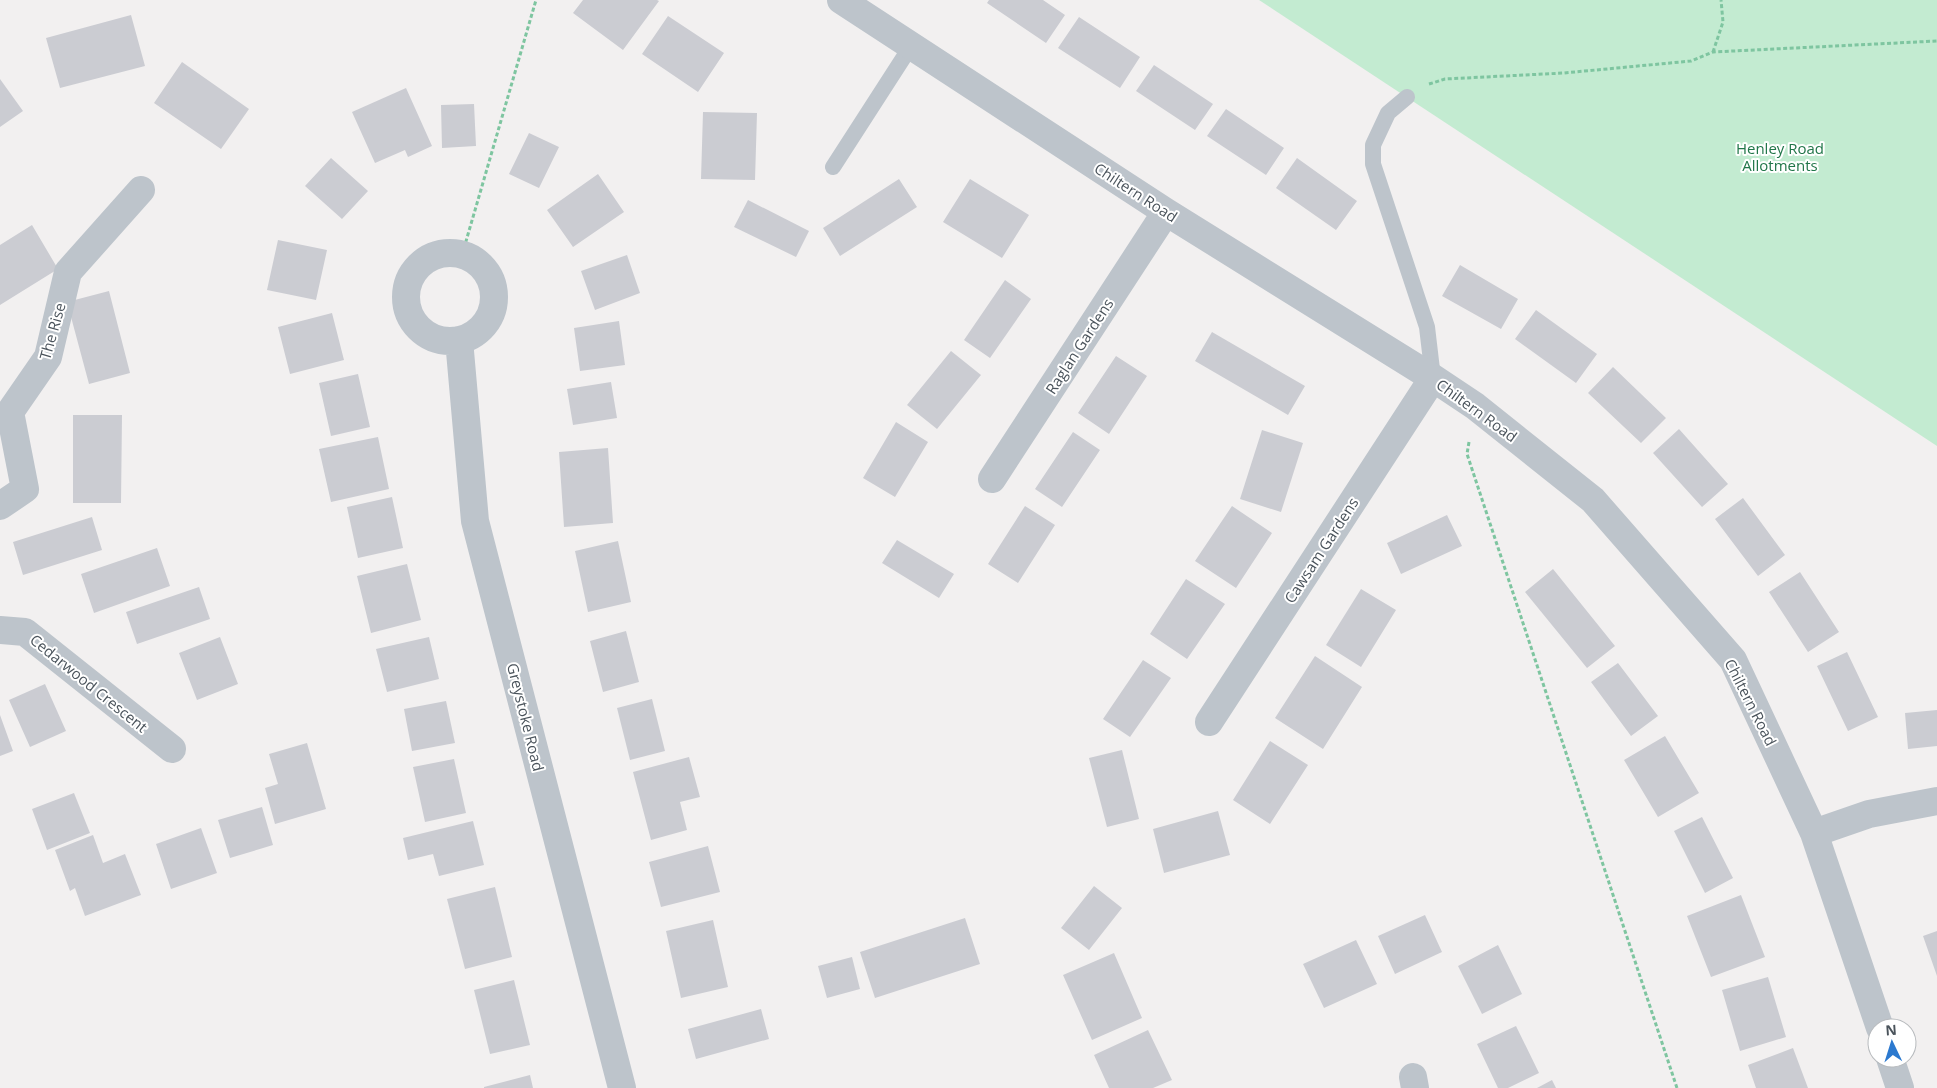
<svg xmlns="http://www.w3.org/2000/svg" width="1937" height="1088" viewBox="0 0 1937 1088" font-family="'Open Sans',sans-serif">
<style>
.green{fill:#c3ebd1}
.building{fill:#cbccd2}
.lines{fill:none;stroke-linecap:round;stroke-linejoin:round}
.path{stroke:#7ec5a0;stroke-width:3;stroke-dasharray:4 2.5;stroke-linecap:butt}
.lane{stroke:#bdc4cb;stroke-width:16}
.street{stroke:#bdc4cb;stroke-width:28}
.labels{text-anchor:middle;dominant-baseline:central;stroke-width:4;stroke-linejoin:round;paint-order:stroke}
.park-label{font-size:15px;fill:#217649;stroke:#fff}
.street-label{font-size:15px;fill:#4a535b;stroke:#fff}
</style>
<rect width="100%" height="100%" fill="#f2f0f0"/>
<path class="green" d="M1259 0H1937V446Z"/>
<path class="building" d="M583 0H657L659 1 623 50 573 13Z
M989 0H1043L1065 15 1046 43 987 3Z
M131 15 145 66 60 88 46 38Z
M668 16 724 53 698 92 642 54Z
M1079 17 1140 57 1120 88 1058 48Z
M182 62 249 109 221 149 154 103Z
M1154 65 1213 104 1195 130 1136 91Z
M0 79 23 111 0 127Z
M406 88 432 146 408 157 405 150 375 163 352 112Z
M474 104 476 146 442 148 441 105Z
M1226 109 1284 148 1266 175 1207 136Z
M703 112 757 113 755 180 701 179Z
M529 133 559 147 539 188 509 174Z
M331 158 368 191 342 219 305 186Z
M1297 158 1357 201 1336 230 1276 188Z
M598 174 624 212 573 247 547 210Z
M899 179 917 207 840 256 823 228Z
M970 179 1029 215 1002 258 943 222Z
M748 200 809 231 796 257 734 227Z
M32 225 58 269 0 305V245Z
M278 240 327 250 316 300 267 290Z
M627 255 640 293 595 310 581 271Z
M1460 265 1518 299 1501 329 1442 296Z
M1005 280 1031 299 990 358 964 340Z
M109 291 130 373 89 384 67 302Z
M1536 310 1597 354 1576 383 1515 339Z
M332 313 344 360 290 374 278 327Z
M619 321 625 365 580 371 574 328Z
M1212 332 1305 386 1288 415 1195 361Z
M951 351 981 375 937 429 907 405Z
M1116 356 1147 376 1109 434 1078 413Z
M1613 367 1666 418 1641 443 1588 393Z
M358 374 370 427 331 436 319 383Z
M611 382 617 418 573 425 567 389Z
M73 415H122L121 503H73Z
M896 422 928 442 895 497 863 478Z
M1679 429 1728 484 1702 507 1653 453Z
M1262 430 1303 443 1281 512 1240 499Z
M1073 432 1100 450 1062 507 1035 489Z
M378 437 389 489 331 502 319 449Z
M608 448 613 523 564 527 559 452Z
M392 497 403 548 358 558 347 507Z
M1743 498 1785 555 1758 576 1715 519Z
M1025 506 1055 525 1018 583 988 564Z
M1232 506 1272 533 1236 588 1195 561Z
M1447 515 1462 546 1401 574 1387 543Z
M92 517 102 550 23 575 13 542Z
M897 540 954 574 939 598 882 563Z
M618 541 631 602 588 612 575 551Z
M157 548 170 586 94 613 81 574Z
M407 564 421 620 371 633 357 576Z
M1553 569 1615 646 1587 668 1525 592Z
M1800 572 1839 632 1808 652 1769 592Z
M1186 579 1225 604 1187 659 1150 634Z
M199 587 210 619 137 644 126 612Z
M1361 589 1396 610 1361 667 1326 645Z
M626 631 639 682 603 692 590 641Z
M220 637 238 684 197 700 179 653Z
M429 637 439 679 387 692 376 649Z
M1847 652 1878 717 1848 731 1817 666Z
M1315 656 1362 687 1323 749 1275 718Z
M1143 660 1171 678 1130 737 1103 719Z
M1618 663 1658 716 1631 736 1591 682Z
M45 684 66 731 30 747 9 700Z
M652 699 665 751 630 760 617 708Z
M446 701 455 743 412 751 404 709Z
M1937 710V746L1908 749 1905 713Z
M0 715 13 751 0 756Z
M1665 736 1699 793 1658 817 1624 760Z
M1270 741 1308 765 1270 824 1233 800Z
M307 743 326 809 275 824 265 788 278 784 269 754Z
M1122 750 1139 819 1107 827 1089 758Z
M689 757 700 797 680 802 687 830 651 840 633 772Z
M454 759 466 813 425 822 413 767Z
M74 793 90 833 47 850 32 809Z
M262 807 273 845 230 858 218 820Z
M1218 811 1230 855 1164 873 1153 829Z
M1702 817 1733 878 1705 893 1674 831Z
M473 821 484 865 439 876 433 854 408 860 403 838Z
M201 828 217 873 171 889 156 844Z
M93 835 103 863 125 854 141 895 85 916 75 888 70 891 55 850Z
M708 846 720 892 661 907 649 862Z
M1094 886 1122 908 1089 950 1061 928Z
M495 887 512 957 465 969 447 899Z
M1741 895 1765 957 1711 977 1687 916Z
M1425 915 1442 952 1395 974 1378 936Z
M965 918 980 964 875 998 860 952Z
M713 920 728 987 681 998 666 931Z
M1937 931V976L1923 936Z
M1356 940 1377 984 1324 1008 1303 964Z
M1498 945 1522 994 1482 1014 1458 966Z
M1114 953 1142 1018 1092 1040 1063 975Z
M852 957 860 989 827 998 818 966Z
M1768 977 1786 1037 1740 1051 1722 990Z
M514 980 530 1045 490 1054 474 990Z
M761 1009 769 1039 696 1059 688 1029Z
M1516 1026 1539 1073 1508 1088H1498L1477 1044Z
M1148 1030 1172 1080 1153 1088H1109L1094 1055Z
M1793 1048 1808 1088H1756L1748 1065Z
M530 1075 533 1088H484V1087Z
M1552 1080 1556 1088H1537Z"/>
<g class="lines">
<path class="path" d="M1713 52 1723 22 1721 0
M1429 84 1445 79 1564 73 1691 61 1713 52 1937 41
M462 255 536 0
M1469 442 1467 454 1677 1088"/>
<path class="lane" d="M1407 97 1388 113 1373 145V164L1427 327 1433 378
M833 167 911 46"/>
<path class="street" d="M841 0 1166 212 1433 378 1475 406 1593 500 1733 660 1814 833 1880 1028
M406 297a44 44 0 1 1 88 0a44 44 0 1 1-88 0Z
M459 340 475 521 622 1088
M992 479 1166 212
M0 506 25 489 10 412 48 357 68 272 141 190
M0 630 25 632 172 749
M1209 722 1433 378
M1814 833 1869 814 1937 801
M1890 1058 1900 1088
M1413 1077 1415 1088"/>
</g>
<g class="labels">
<g class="park-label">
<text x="1780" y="148">Henley Road<tspan x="1780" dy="17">Allotments</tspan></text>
</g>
<g class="street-label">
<text transform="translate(1136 192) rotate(33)">Chiltern Road</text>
<text transform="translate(52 331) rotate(-74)">The Rise</text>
<text transform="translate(1079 346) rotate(-57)">Raglan Gardens</text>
<text transform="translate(1477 410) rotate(36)">Chiltern Road</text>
<text transform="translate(1321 550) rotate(-57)">Cawsam Gardens</text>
<text transform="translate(89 683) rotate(39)">Cedarwood Crescent</text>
<text transform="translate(1751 702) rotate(63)">Chiltern Road</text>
<text transform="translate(526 717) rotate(76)">Greystoke Road</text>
</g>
</g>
<g transform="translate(1892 1043) rotate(356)"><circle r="24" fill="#ffffff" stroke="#b7babd"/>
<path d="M0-4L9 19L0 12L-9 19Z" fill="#2c79cf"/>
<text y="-8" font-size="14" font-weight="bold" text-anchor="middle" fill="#4a535b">N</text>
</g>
</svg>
